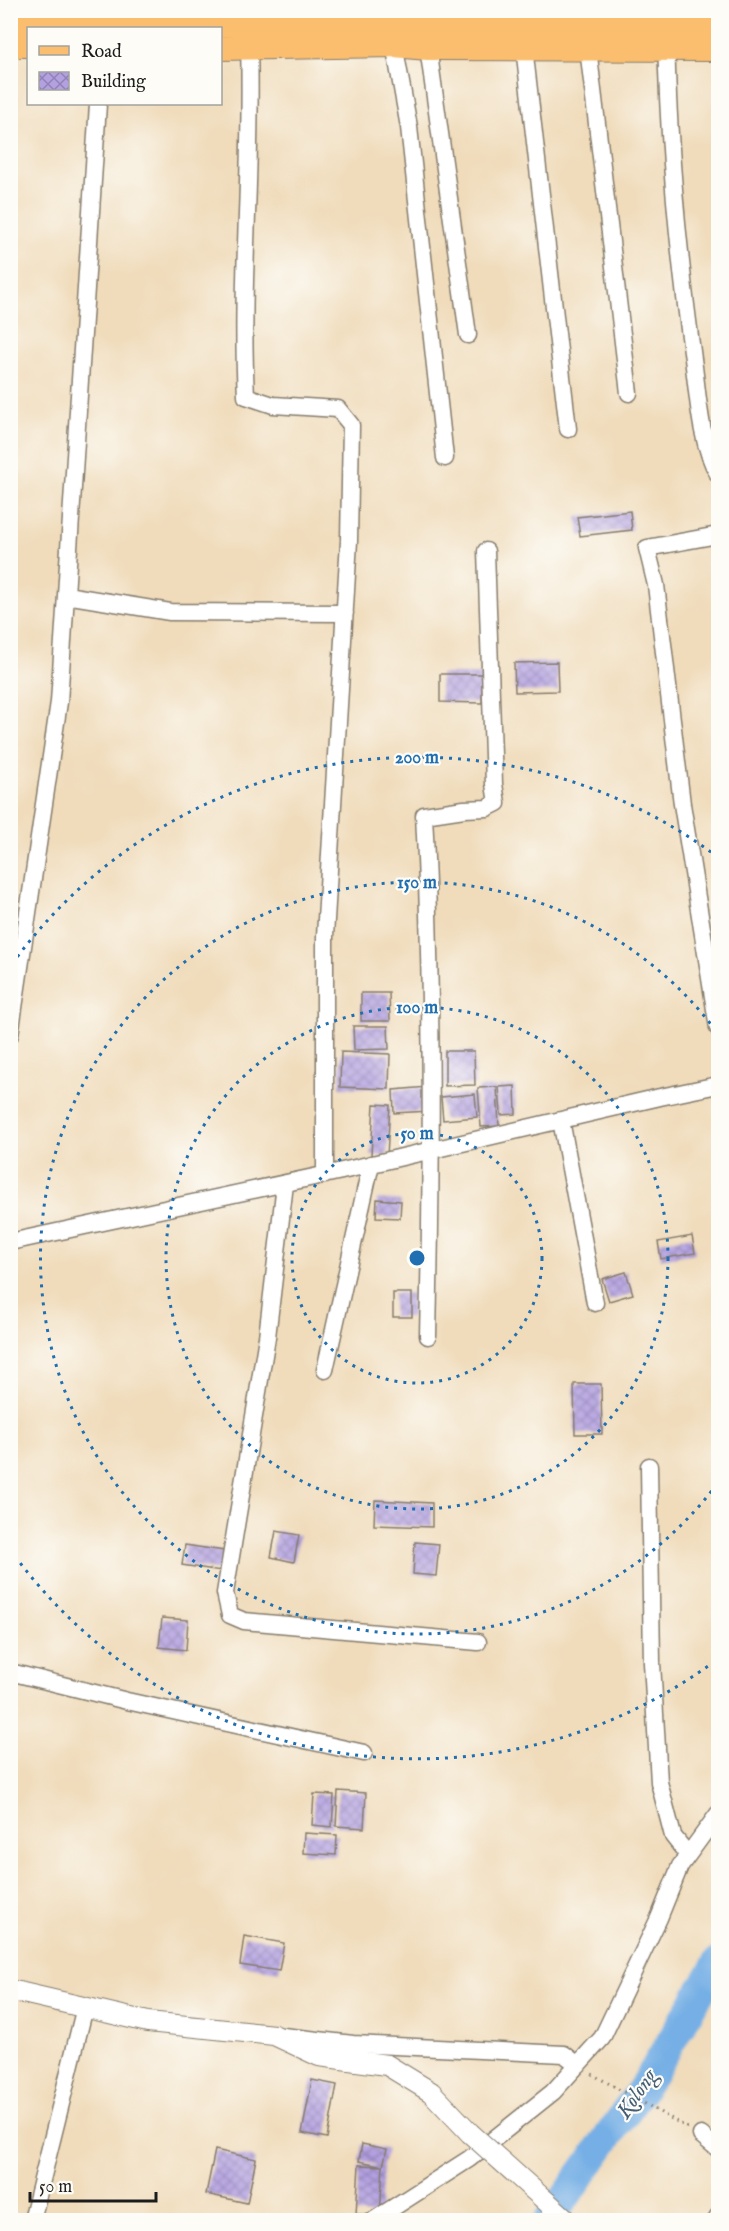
<svg xmlns="http://www.w3.org/2000/svg" width="729" height="2231" viewBox="0 0 729 2231" font-family="'IM FELL English',serif">
<style>
.lines{fill:none;stroke-linecap:round;stroke-linejoin:round}
.river{stroke:#74afe5;stroke-width:30}
.building{fill:url(#building-cross-hatch)}
.minor-casing{stroke:#867c6c;stroke-width:19}
.tertiary-casing{stroke:#867c6c;stroke-width:22}
.primary-casing{stroke:#867c6c;stroke-width:28}
.path{stroke:#867c6c;stroke-width:3;stroke-dasharray:1.5 4.5;stroke-linecap:butt}
.minor{stroke:#fff;stroke-width:16}
.tertiary{stroke:#fff;stroke-width:20}
.primary{stroke:#fbbe6e;stroke-width:26}
.tertiary-bridge-casing{stroke:#867c6c;stroke-width:22;stroke-linecap:butt}
.tertiary-bridge{stroke:#fff;stroke-width:20}
.ring{fill:none;stroke:#1f6fb2;stroke-width:3;stroke-dasharray:3 6}
.labels{text-anchor:middle;dominant-baseline:central;stroke-width:4.5;stroke-linejoin:round;paint-order:stroke}
.water-label{font-size:22px;font-style:italic;fill:#445e76;stroke:#fdfcf7}
.centre{fill:#1f6fb2;stroke:#fdfcf7;stroke-width:3}
.ring-label{font-size:18px;text-anchor:middle;font-weight:bold;fill:#1f6fb2;stroke:#fdfcf7;stroke-width:4.5;stroke-linejoin:round;paint-order:stroke}
</style>
<defs>
<pattern id="building-cross-hatch" width="8" height="8" patternUnits="userSpaceOnUse" patternTransform="scale(1.5)"><rect width="8" height="8" fill="#b3a0e1"/><path d="M0 0l8 8M0 8l8-8" fill="none" stroke="#9182b6"/></pattern>
</defs>
<rect width="100%" height="100%" fill="#fdfcf7"/>
<filter id="ink" filterUnits="userSpaceOnUse"><feTurbulence type="fractalNoise" baseFrequency=".0167" numOctaves="2"/><feDisplacementMap in="SourceGraphic" scale="12" xChannelSelector="R" yChannelSelector="G"/><feConvolveMatrix kernelMatrix="1 2 1 2 8 2 1 2 1" color-interpolation-filters="sRGB"/></filter>
<filter id="wash" filterUnits="userSpaceOnUse"><feTurbulence type="fractalNoise" baseFrequency=".008" numOctaves="4" result="noise"/><feDisplacementMap in="SourceGraphic" scale="24" xChannelSelector="R" yChannelSelector="G"/><feGaussianBlur stdDeviation="1.35" result="paint"/><feColorMatrix in="noise" values="0 0 0 0 0 0 0 0 0 0 0 0 0 0 0 0 0 1.4 0 .05"/><feComposite in="paint" operator="in"/></filter>
<g filter="url(#wash)">
<rect width="100%" height="100%" fill="#f0dcbb"/>
<g class="lines">
<path class="river" d="M549 2220 647 2082 718 1962"/>
</g>
<g id="blocks">
<path class="building" d="M630 511 632 530 580 536 577 517Z
M557 662 558 691 515 692 514 663Z
M440 674H483L482 703 440 702Z
M361 993H389L390 1021H361Z
M353 1026H388L389 1049 354 1050Z
M445 1051H474L475 1085 445 1086Z
M341 1052 390 1054 389 1089 340 1087Z
M515 1086 516 1114 501 1115 499 1087Z
M428 1087 430 1111 394 1113 393 1090Z
M497 1087 499 1126 481 1127 478 1088Z
M475 1094 477 1117 443 1120 441 1097Z
M374 1104 390 1105 387 1156 371 1155Z
M377 1199 401 1201 400 1218 376 1217Z
M692 1236 695 1253 661 1259 658 1242Z
M626 1272 633 1294 609 1301 602 1279Z
M393 1293H412V1317H393Z
M574 1384H601L602 1434H575Z
M375 1500 432 1503V1527L374 1525Z
M276 1531 299 1535 294 1562 271 1557Z
M415 1542 439 1544 436 1576 413 1574Z
M185 1545 224 1551 221 1571 182 1565Z
M162 1618 188 1620 186 1650 159 1647Z
M338 1791 366 1793 364 1828 336 1826Z
M314 1794 334 1795 332 1827 312 1825Z
M304 1833 337 1835 336 1855 303 1853Z
M244 1936 284 1943 279 1971 240 1965Z
M312 2080 337 2085 327 2138 302 2133Z
M362 2144 387 2149 383 2166 359 2161Z
M215 2150 256 2159 247 2203 206 2194Z
M359 2165 383 2166 380 2215 356 2214Z"/>
</g>
</g>
<g filter="url(#ink)">
<use href="#blocks" fill-opacity="0" stroke="#867c6c" stroke-width="1.5"/>
<g class="lines">
<defs>
<path id="minor" d="M666 10C666 127 677 243 693 359 698 394 700 443 718 474
M394 44 409 127 445 458
M249 47C253 163 240 280 246 396L273 405 338 409 351 425 349 541 325 936V1175
M428 47 468 335
M524 47 568 429
M588 48 629 393
M718 535 647 548 656 585 682 804 718 1028
M66 595 170 612 345 613
M10 1035 59 702 98 104
M561 1120 595 1303
M285 1184 267 1337 225 1593 230 1615 244 1621 478 1642
M10 1242 342 1171 660 1097 718 1085
M428 1336C432 1163 433 989 424 815L464 809 487 808 497 803 494 784 486 551
M325 1370 371 1164
M649 1466 652 1663 659 1782 673 1836 688 1855
M10 1672 127 1701 364 1753
M283 2036 353 2044 564 2054 578 2065
M701 2135 718 2149
M32 2220 85 2007
M374 2220 469 2159 553 2092 602 2038 659 1918 680 1866 718 1814
M716 2220 718 2216"/>
<path id="tertiary" d="M10 1990 148 2022 274 2035 319 2056 387 2065 431 2092 470 2133"/>
<path id="primary" d="M10 21 718 28
M10 44H28
M220 47 394 44 428 47 718 48"/>
</defs>
<use href="#minor" class="minor-casing"/>
<use href="#tertiary" class="tertiary-casing"/>
<use href="#primary" class="primary-casing"/>
<path class="path" d="M592 2074 688 2128"/>
<use href="#minor" class="minor"/>
<use href="#tertiary" class="tertiary"/>
<use href="#primary" class="primary"/>
<defs>
<path id="tertiary-bridge" d="M470 2133 567 2220"/>
</defs>
<use href="#tertiary-bridge" class="tertiary-bridge-casing"/>
<use href="#tertiary-bridge" class="tertiary-bridge"/>
</g>
</g>
<g class="ring">
<circle cx="417" cy="1258" r="125"/>
<circle cx="417" cy="1258" r="251"/>
<path d="M717 1484A376 376 0 1 1 717 1032"/>
<path d="M715 1661A501 501 0 0 1 12 1552M12 964A501 501 0 0 1 715 855"/>
</g>
<g class="labels">
<g class="water-label">
<text transform="translate(637 2094) rotate(-56)">Kolong</text>
</g>
</g>
<circle cx="417" cy="1258" r="9" class="centre"/>
<g class="ring-label">
<text x="417" y="763">200 m</text>
<text x="417" y="888">150 m</text>
<text x="417" y="1013">100 m</text>
<text x="417" y="1139">50 m</text>
</g>
<rect width="729" height="2231" fill="none" stroke="#fdfcf7" stroke-width="36"/>
<rect x="27" y="27" width="195" height="78" fill="#fdfcf7" stroke="#a3a29f" stroke-width="1.5"/>
<rect x="39" y="46" width="30" height="9" fill="#fbbe6e" stroke="#a3a29f" stroke-width="1.5"/>
<text x="81" y="57" font-size="18" fill="#1c1c1c">Road</text>
<rect x="39" y="72" width="30" height="18" fill="url(#building-cross-hatch)" stroke="#a3a29f" stroke-width="1.5"/>
<text x="81" y="87" font-size="18" fill="#1c1c1c">Building</text>
<path d="M30 2192v9h126v-9" fill="none" stroke="#1c1c1c" stroke-width="3"/>
<text x="39" y="2192" font-size="18" fill="#1c1c1c" stroke="#fdfcf7" stroke-width="4.5" paint-order="stroke">50 m</text>
</svg>
